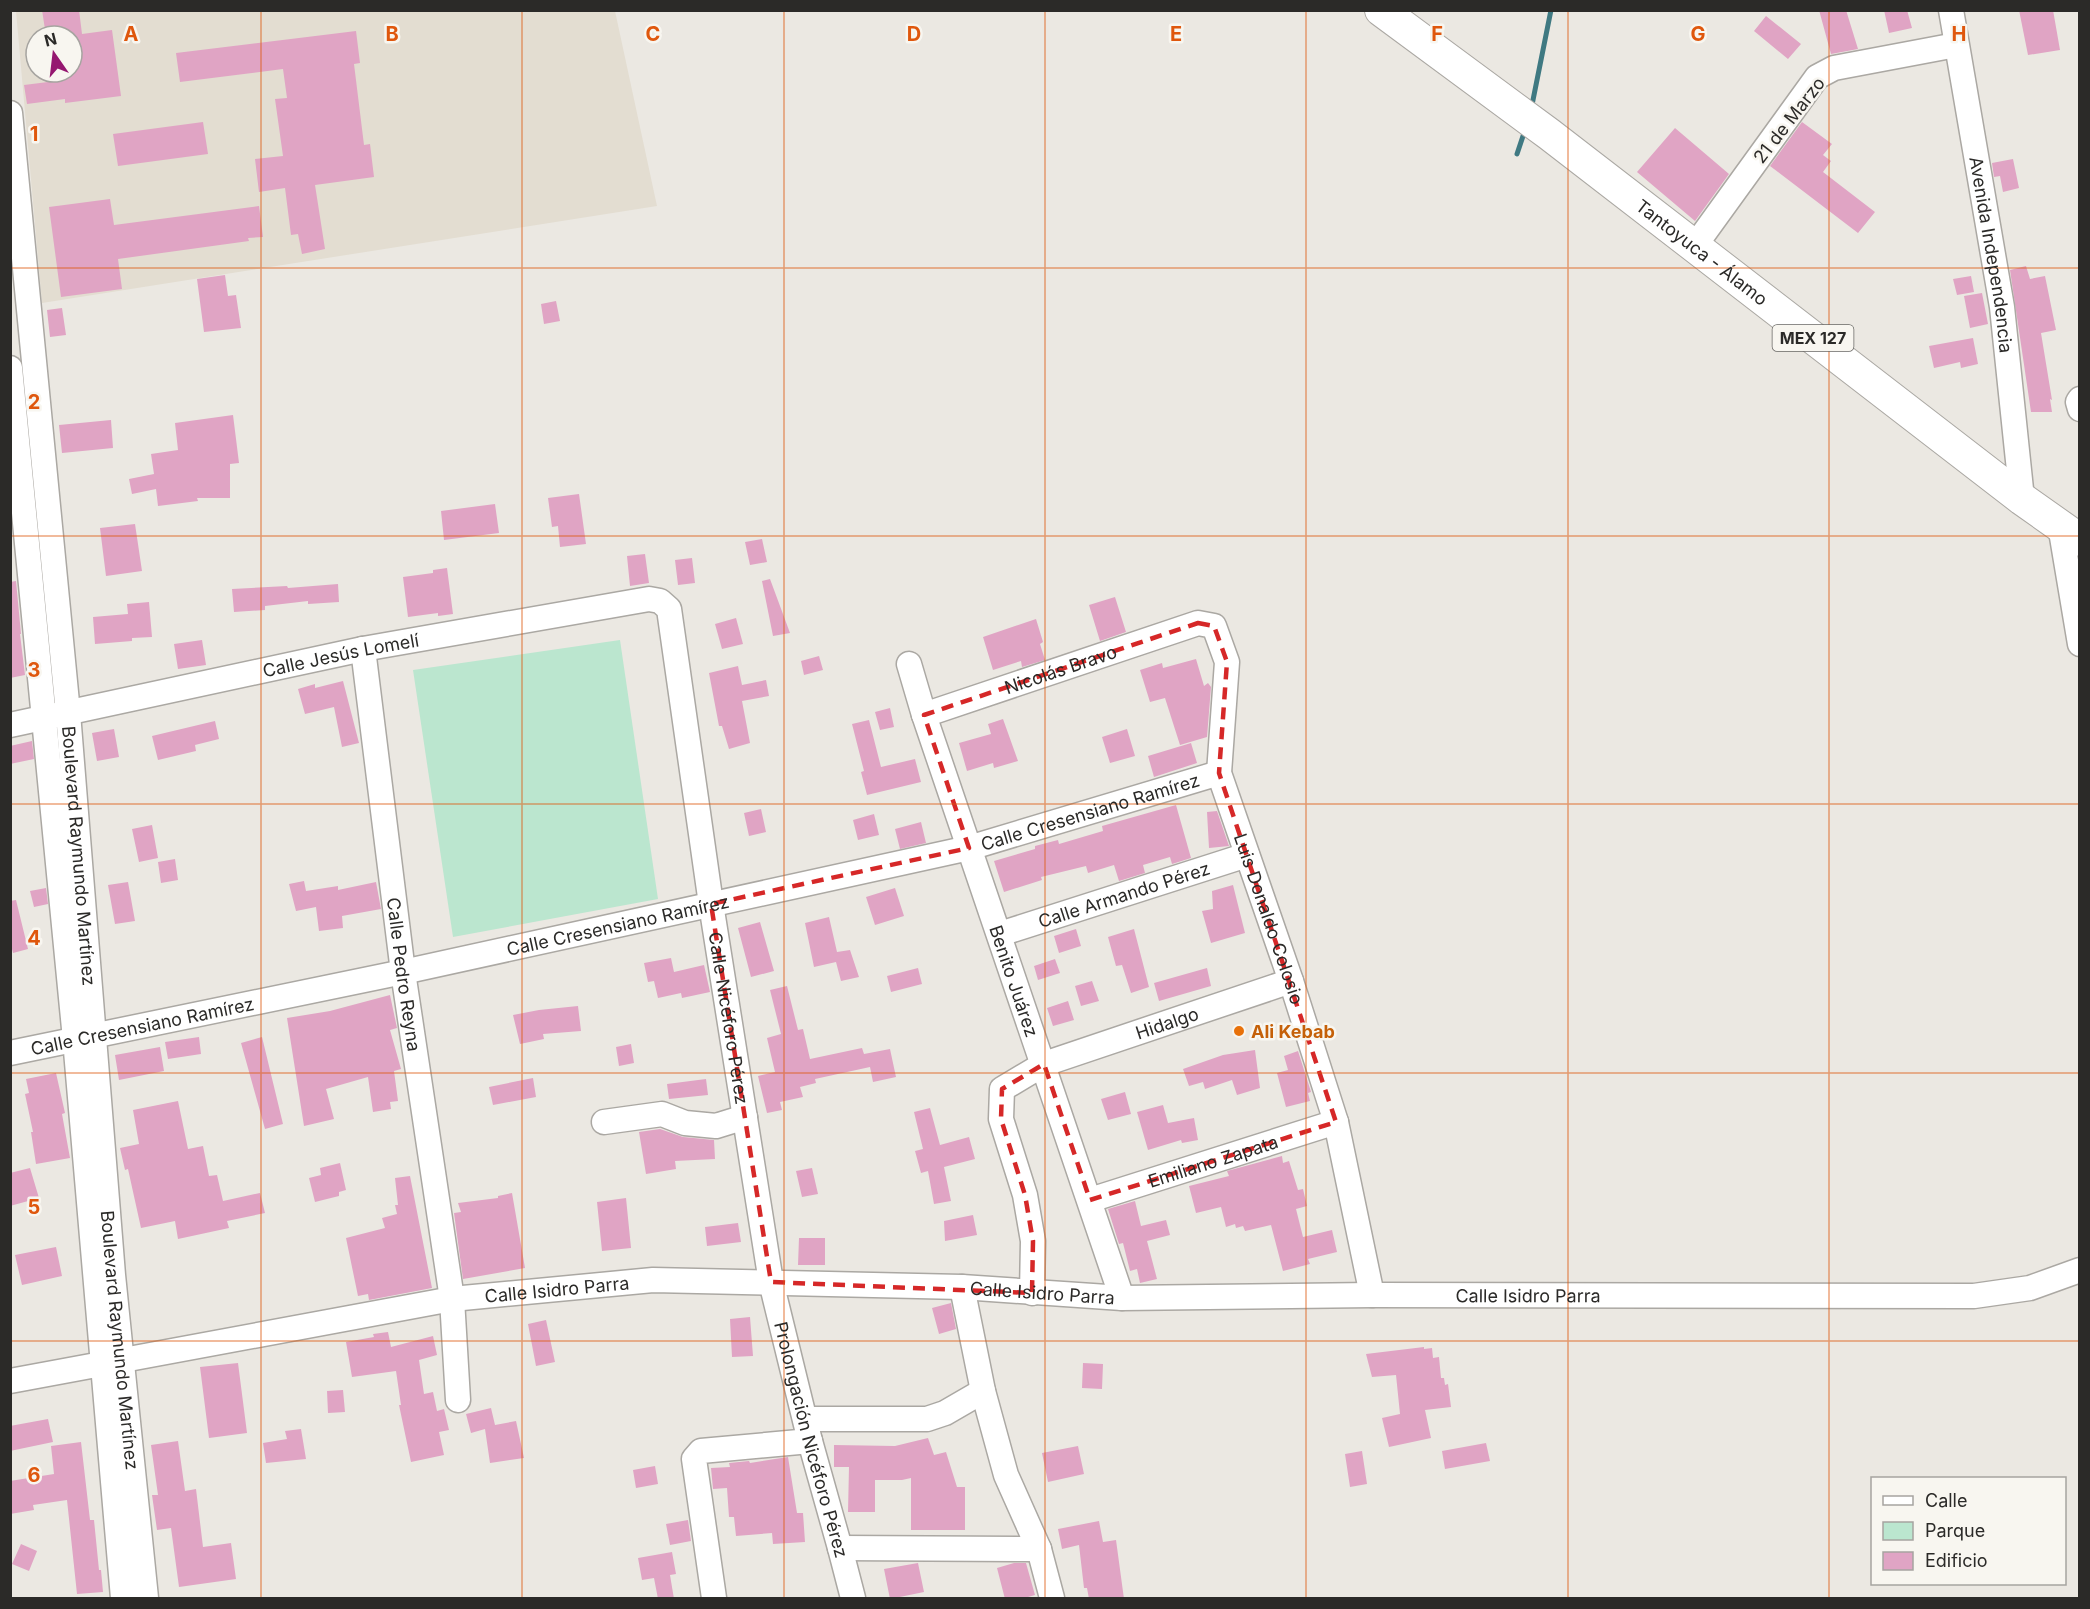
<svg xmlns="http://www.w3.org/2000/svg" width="2090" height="1609" viewBox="0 0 2090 1609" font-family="Inter,sans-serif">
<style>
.built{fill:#e3ddd1;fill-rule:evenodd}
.green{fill:#bbe6cf}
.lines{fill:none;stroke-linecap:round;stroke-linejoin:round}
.stream{stroke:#3f7982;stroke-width:5}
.building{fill:#e0a4c4}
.minor-casing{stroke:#aba8a3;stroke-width:27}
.major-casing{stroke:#aba8a3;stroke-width:34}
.minor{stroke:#fff;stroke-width:24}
.major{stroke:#fff;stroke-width:32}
.marked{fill:none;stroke:#d62828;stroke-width:4.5;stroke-dasharray:12 8;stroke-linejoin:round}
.grid{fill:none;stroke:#df570d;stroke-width:1.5;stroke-opacity:0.55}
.food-dot{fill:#e8710a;stroke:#f8f6f0;stroke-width:2}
.labels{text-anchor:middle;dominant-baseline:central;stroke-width:5;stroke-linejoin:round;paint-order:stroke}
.shield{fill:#f8f6f0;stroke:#686764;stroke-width:1.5}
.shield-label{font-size:16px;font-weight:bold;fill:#2b2a28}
.street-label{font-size:18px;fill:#2b2a28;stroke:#f8f6f0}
.food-label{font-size:18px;font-weight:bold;fill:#c56008;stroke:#f8f6f0;text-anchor:start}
.grid-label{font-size:20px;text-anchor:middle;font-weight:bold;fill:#df570d;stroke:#f8f6f0;stroke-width:5;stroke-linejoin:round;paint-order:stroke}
</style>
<rect width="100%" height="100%" fill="#ebe8e2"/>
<path class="built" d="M16 11H615L657 206 42 303ZM36 36H72V72H36Z"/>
<path class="green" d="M620 640 658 899 453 937 413 670Z"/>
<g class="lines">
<path class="stream" d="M1531 110 1551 10
M1517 154 1525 130"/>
</g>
<path class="building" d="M42 10H79L82 34 112 30 121 96 65 103V99L27 104 24 85 56 81 55 72H72V36H46Z
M1819 10H1846L1858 49 1831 54Z
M1884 10H1907L1912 28 1889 33Z
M2019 10H2053L2060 50 2028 55Z
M1766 16 1801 44 1788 59 1754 31Z
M356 31 360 63 354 64 364 145 370 144 374 177 315 185 325 249 302 254 298 234 291 235 285 188 259 192 255 159 283 156 275 99 287 98 283 69 180 82 176 53Z
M203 122 208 154 118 166 113 134Z
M1802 122 1832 144 1823 155 1831 161 1823 172 1875 212 1858 233 1770 166Z
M1675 128 1729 174 1695 221 1637 172Z
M2013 159 2019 188 2003 192 2000 176 1994 177 1992 163Z
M110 199 114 225 259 206 263 237 248 238 249 241 118 259 122 289 61 297 49 207Z
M2026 266 2030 279 2045 276 2056 330 2041 333 2052 400 2050 399 2052 412H2031L2010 270Z
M225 275 228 296 236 295 241 328 204 332 197 279Z
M1971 276 1974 292 1957 295 1953 279Z
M1982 293 1988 324 1970 328 1964 296Z
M556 301 560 321 544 324 541 304Z
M62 308 66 335 50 337 47 310Z
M1973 338 1978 364 1961 368 1960 362 1934 368 1929 346Z
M233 415 239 463 230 464V498H197L198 501 158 506 156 489 132 494 129 479 154 474 151 454 178 450 175 423Z
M111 420 113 448 62 453 59 425Z
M579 494 586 544 560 547 558 526 552 527 548 498Z
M495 504 499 533 444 540 441 511Z
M135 524 142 571 106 576 100 528Z
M762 539 767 562 750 565 745 542Z
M645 554 649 583 630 586 627 556Z
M692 558 695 583 678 585 675 560Z
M447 568 453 614 438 616V613L408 617 403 577 433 573V570Z
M770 579 790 633 773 636 762 581Z
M16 581 21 634H20L25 675 10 678V582Z
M338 584 339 602 308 604V601L265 606V610L234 612 232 589 287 586 288 588Z
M1115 597 1126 632 1100 641 1089 605Z
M149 602 152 637 132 638V641L95 644 93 617 128 614 127 604Z
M736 618 743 644 722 649 715 624Z
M1036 619 1043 642 1040 644 1045 660 1022 667 1021 661 993 670 983 637Z
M202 640 206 665 178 669 174 644Z
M819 656 823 670 804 675 801 661Z
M1196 659 1204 686 1208 683 1211 687 1207 737 1180 745 1165 698 1150 702 1140 670 1162 663 1163 668Z
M738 666 742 685 766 680 769 696 742 701 750 743 729 749 722 726H719L709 673Z
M343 681 359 743 342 747 334 707 305 714 298 689 315 684V688Z
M890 708 894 727 880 730 875 712Z
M1003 719 1018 761 994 768 993 763 967 771 959 743 991 734 988 724Z
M869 720 881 767 915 759 921 782 867 795 861 772 864 771 852 724Z
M215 721 219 739 195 745 196 751 158 760 152 736Z
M114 729 119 757 97 761 92 733Z
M1127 729 1135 756 1110 763 1102 737Z
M32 741 34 759 10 764V746Z
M1191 743 1197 763 1154 777 1148 756Z
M1176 805 1191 858 1172 864 1170 857 1143 865 1145 873 1119 881 1114 865 1088 873 1086 866 1041 877 1042 880 1004 892 994 861 1035 849V846L1058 840 1059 844 1103 831 1102 826Z
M761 809 766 832 749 836 744 813Z
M1217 811 1229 846 1209 848 1207 812Z
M874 814 879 835 858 840 853 820Z
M921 822 926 843 900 849 895 829Z
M152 825 158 858 139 862 132 829Z
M175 859 178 880 161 883 158 862Z
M304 881 306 891 338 886V890L376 882 381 909 342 916 343 928 319 931 316 907 296 911 289 884Z
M128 882 135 921 115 924 108 885Z
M1233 885 1245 933 1211 943 1202 911 1213 909 1212 891Z
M46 888 48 904 34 907 30 891Z
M895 888 904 916 875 925 866 897Z
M16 900 28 949 13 953 10 941V901Z
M829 917 837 952 850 950 859 977 841 981 836 962 814 967 805 923Z
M760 922 774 971 751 977 738 928Z
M1076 929 1081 946 1059 953 1054 936Z
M1134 929 1149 987 1131 993 1122 965 1116 966 1108 937Z
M671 958 674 972 704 965 710 992 682 998 681 993 658 998 654 981 648 982 644 963Z
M1055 959 1060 973 1038 980 1034 966Z
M918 968 922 984 891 992 887 976Z
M1207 968 1211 986 1159 1001 1154 983Z
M1092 981 1099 1001 1081 1006 1075 986Z
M787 986 798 1030 803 1029 810 1059 862 1048 864 1054 890 1049 896 1077 873 1082 870 1067 815 1079 816 1083 800 1087 803 1097 780 1102 782 1110 767 1113 758 1076 775 1072 767 1038 781 1034 770 990Z
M390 995 397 1028 390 1030 401 1069 394 1071 398 1101 390 1102 391 1109 373 1112 368 1077 326 1089 334 1119 304 1126 287 1018 330 1011Z
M1068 1001 1074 1020 1053 1026 1047 1008Z
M578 1006 581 1031 543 1034 544 1039 520 1044 513 1015 539 1010Z
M199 1037 201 1054 168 1059 165 1042Z
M262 1037 283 1124 265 1129 241 1043Z
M631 1044 634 1063 619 1066 616 1047Z
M160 1047 164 1071 119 1080 115 1055Z
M1255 1050 1260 1088 1237 1095 1232 1080 1205 1089 1203 1082 1189 1086 1183 1069 1223 1055Z
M1298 1051 1311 1092 1308 1093 1310 1101 1286 1107 1277 1073 1288 1070 1284 1056Z
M56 1073 65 1113 62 1114 70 1158 36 1164 31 1132H33L25 1094 29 1093 26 1079Z
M533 1078 536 1097 493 1105 489 1087Z
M706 1079 708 1095 669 1099 667 1084Z
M1125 1092 1131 1114 1108 1120 1101 1099Z
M178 1101 188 1149 203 1146 209 1176 217 1175 223 1201 260 1193 265 1213 227 1221 229 1228 178 1239 175 1221 141 1228 128 1169 125 1170 120 1148 139 1144 133 1110Z
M1163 1105 1168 1123 1194 1118 1198 1140 1182 1143 1181 1140 1148 1150 1137 1112Z
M930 1108 940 1145 969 1137 975 1159 944 1167 951 1201 934 1204 928 1171 921 1173 915 1151 923 1149 914 1112Z
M660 1129 683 1137 714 1140 715 1159 675 1161 676 1169 646 1174 639 1132Z
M1282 1156 1283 1163 1289 1161 1298 1190 1303 1189 1307 1206 1296 1209 1303 1237 1332 1230 1337 1252 1308 1259 1310 1264 1283 1271 1271 1225 1245 1231 1243 1226 1236 1228 1235 1224 1226 1227 1221 1207 1196 1213 1189 1186 1229 1176 1227 1171Z
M340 1163 346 1190 339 1192V1196L315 1202 309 1178 321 1175 320 1168Z
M30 1168 39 1198 10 1206V1173Z
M812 1168 818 1194 802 1197 796 1171Z
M410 1176 432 1288 369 1300 368 1294 358 1296 346 1238 385 1228 382 1218 397 1214 395 1205H398L395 1178Z
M512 1193 525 1268 463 1279 454 1213 461 1212 458 1203 498 1198V1196Z
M626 1198 631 1248 602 1251 597 1202Z
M1135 1201 1141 1226 1166 1220 1170 1235 1147 1241 1157 1279 1140 1283 1137 1269 1130 1271 1123 1243 1119 1244 1108 1209Z
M973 1215 977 1235 945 1241 944 1221Z
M738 1223 741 1242 707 1246 705 1227Z
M799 1238H825V1265H798Z
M56 1247 62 1276 22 1285 15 1255Z
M951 1303 956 1329 939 1334 932 1308Z
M750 1317 753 1356 732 1357 730 1319Z
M546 1320 555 1362 536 1366 528 1324Z
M388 1332 391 1347 433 1336 437 1355 419 1360 424 1394 433 1392 437 1411 444 1409 449 1430 439 1432 444 1455 411 1462 399 1405H401L396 1371 352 1377 346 1342 374 1337 373 1334Z
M1424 1347V1349L1432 1348 1433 1358 1439 1357 1441 1378H1444L1445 1385 1448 1384 1451 1407 1425 1410 1431 1438 1389 1447 1382 1418 1400 1414 1396 1375 1372 1377 1366 1354Z
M238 1363 247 1433 209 1438 200 1367Z
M1083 1363 1103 1364 1102 1389 1082 1388Z
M343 1390 345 1412 328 1413 327 1391Z
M491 1408 495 1425 516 1421 524 1458 490 1463 485 1429 471 1433 466 1414Z
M48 1419 53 1442 10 1451V1426Z
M301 1429 306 1459 266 1463 263 1443 287 1439 285 1431Z
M928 1438 934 1455 946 1452 957 1487H965V1530H911V1478L902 1480H875V1512H848L849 1467H834V1445L895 1446Z
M178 1441 185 1491 196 1489 203 1547 231 1543 236 1579 179 1587 171 1528 157 1530 152 1495H158L151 1445Z
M81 1442 90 1520H94L99 1570H101L103 1592 77 1594 67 1500 33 1505 34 1510 10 1514V1481L54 1474 51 1446Z
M1486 1443 1490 1461 1445 1469 1442 1451Z
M1078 1446 1084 1474 1048 1482 1042 1453Z
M1362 1451 1367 1484 1350 1487 1345 1454Z
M788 1457 797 1513H803L805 1542 773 1544 772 1533 736 1536 734 1517H729L727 1488 713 1489 711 1468 730 1467 729 1463 749 1461 750 1463Z
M655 1466 658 1484 636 1488 633 1470Z
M688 1520 691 1541 670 1545 666 1524Z
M1099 1521 1103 1542 1116 1540 1124 1599H1089L1087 1588H1084L1079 1545 1062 1549 1058 1529Z
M21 1544 37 1551 29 1571 12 1564Z
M672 1552 676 1574 670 1575 674 1599H658L654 1578 642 1580 638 1558Z
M918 1563 924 1592 890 1599 884 1569Z
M1014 1563H1026L1035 1595 1021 1599H1005L997 1568Z"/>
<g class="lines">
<defs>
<g id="minor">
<path id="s1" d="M1951 10 2002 307 2022 499"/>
<path id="s2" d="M10 113 68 713 113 1275 146 1598"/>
<path d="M1694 247 1817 77 1834 68 1956 45"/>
<path d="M10 368 75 1039 123 1598"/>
<path d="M2080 399 2078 402 2080 409"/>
<path d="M2060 525 2080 644"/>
<path id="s3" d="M363 649 403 972 452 1299 458 1400"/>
<path id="s4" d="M909 664 924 715 1122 1298"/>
<path id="s5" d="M924 715 1198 623 1214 626 1227 662 1219 773 1291 981 1336 1122 1372 1295"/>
<path id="s6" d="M10 725 363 649 649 599 660 601 669 609 711 904 771 1282 810 1441 840 1548 853 1598"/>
<path id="s7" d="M1000 934 1247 855"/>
<path id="s8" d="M10 1053 403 972 969 848 1219 773"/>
<path d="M604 1122 662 1114 685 1123 716 1126 745 1117"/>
<path id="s9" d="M1090 1200 1336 1122"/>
<path d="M962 1287 983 1391 1006 1475 1039 1549 1052 1598"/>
<path id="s10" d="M1032 1293 1033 1241 1025 1195 1001 1119 1002 1089 1044 1064 1291 981"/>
<path id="s11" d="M10 1381 452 1299 653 1280 962 1287 1122 1298 1372 1295 1974 1296 2030 1288 2080 1270"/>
<path d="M806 1419H927L945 1413 983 1391"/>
<path d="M840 1548 1039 1549"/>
<path d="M714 1598 694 1459 701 1451 810 1441"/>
</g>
<g id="major">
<path id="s12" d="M1381 10 1549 134 2022 499 2080 540"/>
</g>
</defs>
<use href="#minor" class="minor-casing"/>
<use href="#major" class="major-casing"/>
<use href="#minor" class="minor"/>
<use href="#major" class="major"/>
</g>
<path class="marked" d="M1198 623 1214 626 1227 662 1219 773 1336 1122 1090 1200 1044 1064 1002 1089 1001 1119 1025 1195 1033 1241 1032 1293 771 1282 711 904 969 848 924 715Z"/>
<path class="grid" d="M261 10V1598M522 10V1598M784 10V1598M1045 10V1598M1306 10V1598M1568 10V1598M1829 10V1598M10 268H2080M10 536H2080M10 804H2080M10 1073H2080M10 1341H2080"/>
<circle class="food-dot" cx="1239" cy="1031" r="6"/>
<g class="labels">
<rect class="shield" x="1772.5" y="325" width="81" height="26" rx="4.5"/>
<g class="shield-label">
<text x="1813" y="338">MEX 127</text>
</g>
<g class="street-label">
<text transform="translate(1789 120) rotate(-52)">21 de Marzo</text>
<text stroke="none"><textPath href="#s12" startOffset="402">Tantoyuca - Álamo</textPath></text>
<text stroke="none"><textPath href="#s1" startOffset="248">Avenida Independencia</textPath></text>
<text stroke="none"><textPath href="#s6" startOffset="338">Calle Jesús Lomelí</textPath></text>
<text stroke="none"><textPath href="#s5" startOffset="144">Nicolás Bravo</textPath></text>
<text stroke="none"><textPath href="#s8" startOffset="1107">Calle Cresensiano Ramírez</textPath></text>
<text stroke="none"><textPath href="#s2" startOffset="746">Boulevard Raymundo Martínez</textPath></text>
<text stroke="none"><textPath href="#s7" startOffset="130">Calle Armando Pérez</textPath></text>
<text stroke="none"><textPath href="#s5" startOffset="609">Luis Donaldo Colosio</textPath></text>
<text stroke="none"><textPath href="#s8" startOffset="621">Calle Cresensiano Ramírez</textPath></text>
<text stroke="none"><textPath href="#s3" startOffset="328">Calle Pedro Reyna</textPath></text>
<text stroke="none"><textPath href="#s4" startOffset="334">Benito Juárez</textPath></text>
<text stroke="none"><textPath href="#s6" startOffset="1088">Calle Nicéforo Pérez</textPath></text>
<text stroke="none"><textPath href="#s10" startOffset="387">Hidalgo</textPath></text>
<text stroke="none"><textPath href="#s8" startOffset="135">Calle Cresensiano Ramírez</textPath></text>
<text stroke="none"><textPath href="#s9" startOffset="129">Emiliano Zapata</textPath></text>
<text stroke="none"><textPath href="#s11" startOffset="555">Calle Isidro Parra</textPath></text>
<text stroke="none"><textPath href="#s11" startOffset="1041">Calle Isidro Parra</textPath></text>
<text stroke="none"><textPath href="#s11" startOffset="1527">Calle Isidro Parra</textPath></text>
<text stroke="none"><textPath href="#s2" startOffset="1232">Boulevard Raymundo Martínez</textPath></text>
<text stroke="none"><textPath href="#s6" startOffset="1518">Prolongación Nicéforo Pérez</textPath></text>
</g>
<g class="food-label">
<text x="1251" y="1031">Ali Kebab</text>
</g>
</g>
<g class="grid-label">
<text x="131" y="41">A</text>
<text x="392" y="41">B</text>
<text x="653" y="41">C</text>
<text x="914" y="41">D</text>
<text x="1176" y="41">E</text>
<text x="1437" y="41">F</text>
<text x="1698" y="41">G</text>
<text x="1959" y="41">H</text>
<text x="34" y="141">1</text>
<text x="34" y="409">2</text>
<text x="34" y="677">3</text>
<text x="34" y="945">4</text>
<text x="34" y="1214">5</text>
<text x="34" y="1482">6</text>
</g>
<rect width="2090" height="1609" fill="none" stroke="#2b2a28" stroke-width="24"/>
<rect x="1871" y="1477" width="195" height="108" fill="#f8f6f0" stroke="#a6a4a0" stroke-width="1.5"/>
<rect x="1883" y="1496" width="30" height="9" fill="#ffffff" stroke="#a6a4a0" stroke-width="1.5"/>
<text x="1925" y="1507" font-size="18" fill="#2b2a28">Calle</text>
<rect x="1883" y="1522" width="30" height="18" fill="#bbe6cf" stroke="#a6a4a0" stroke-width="1.5"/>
<text x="1925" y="1537" font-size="18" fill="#2b2a28">Parque</text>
<rect x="1883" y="1552" width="30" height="18" fill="#e0a4c4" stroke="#a6a4a0" stroke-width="1.5"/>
<text x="1925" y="1567" font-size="18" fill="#2b2a28">Edificio</text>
<g transform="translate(54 54) rotate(346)"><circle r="28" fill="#f8f6f0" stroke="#a6a4a0" stroke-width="1.5"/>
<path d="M0-4.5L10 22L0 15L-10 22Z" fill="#951770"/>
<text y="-9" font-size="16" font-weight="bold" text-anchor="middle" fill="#2b2a28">N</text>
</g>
</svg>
